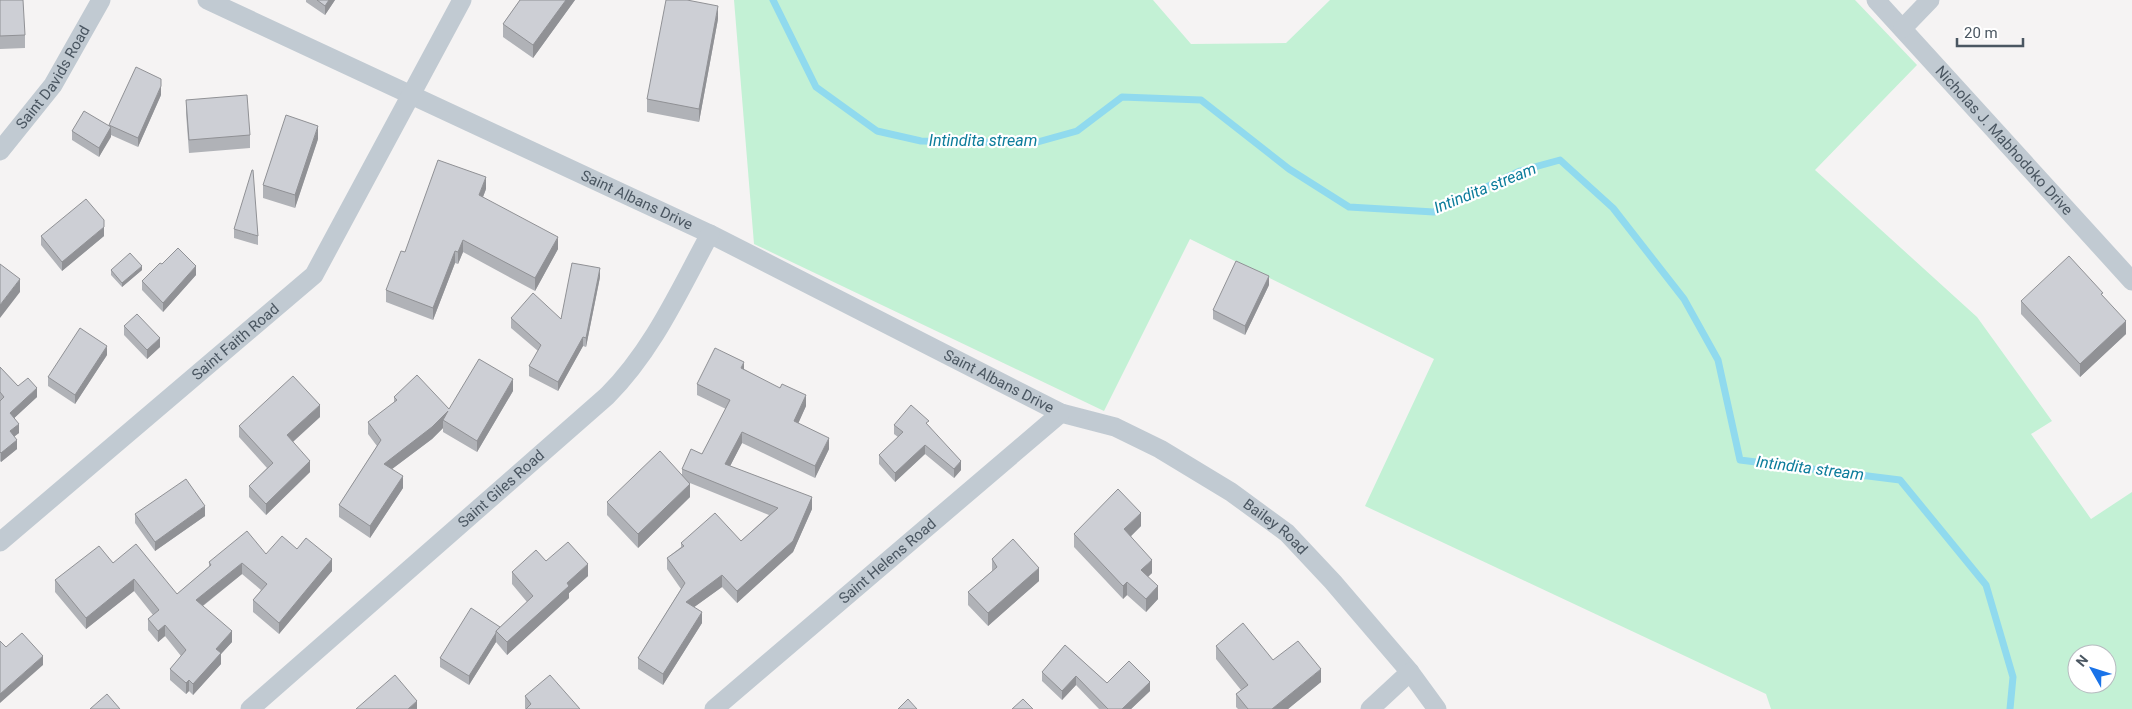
<svg xmlns="http://www.w3.org/2000/svg" width="2132" height="709" viewBox="0 0 2132 709" font-family="Roboto,sans-serif">
<style>
.green{fill:#c3f1d5;fill-rule:evenodd}
.lines{fill:none;stroke-linecap:round;stroke-linejoin:round}
.stream{stroke:#90daee;stroke-width:7}
.street{stroke:#c1cad2;stroke-width:19}
.wall{fill:#b0b2b7}
.shaded-wall{fill:#909195}
.building{fill:#cdcfd5;stroke:#909195}
.labels{text-anchor:middle;dominant-baseline:central;stroke-width:4.5;stroke-linejoin:round;paint-order:stroke}
.street-label{font-size:15px;fill:#4a5661;stroke:#fff}
.water-label{font-size:16px;font-style:italic;fill:#0c7c9b;stroke:#fff}
</style>
<rect width="100%" height="100%" fill="#f5f3f3"/>
<path class="green" d="M734 0H1153L1191 44 1286 43 1330 0H1855L1917 65 1815 170 1977 317 2052 421 2031 434 2091 519 2132 492V709H1771L1766 694 1365 506 1434 359 1190 239 1104 411 754 244ZM2077 654H2107V684H2077Z"/>
<g class="lines">
<path class="stream" d="M773 0 816 87 877 131 921 141 1034 143 1077 131 1122 97 1201 100 1289 169 1349 207 1434 212 1520 171 1560 160 1613 208 1684 299 1718 360 1740 460 1900 480 1986 585 2013 677 2010 709"/>
<g class="street">
<path id="s1" d="M207 0 710 234 1061 413 1115 427 1160 449 1231 492 1287 533 1333 582 1410 672 1437 709"/>
<path id="s2" d="M1876 0 2132 281"/>
<path d="M1903 28 1930 0"/>
<path id="s3" d="M0 151 53 85 101 0"/>
<path id="s4" d="M0 542 314 275 462 0"/>
<path id="s5" d="M250 709 607 396C653 350 679 291 710 234"/>
<path id="s6" d="M714 709 1061 413"/>
<path d="M1370 709 1410 672"/>
</g>
</g>
<path class="wall" d="M0 0 25 35V48L0 49Z
M306 0H335L325 15 306 2Z
M520 0H575L533 58 503 37V24Z
M718 19 699 122 647 112V99Z
M161 95 138 147 111 135 99 157 72 140V131L109 126V125Z
M186 100 250 135V148L189 153 186 113Z
M318 139 295 208 263 198V185Z
M486 189 483 197 558 249 535 291 463 252 458 264 455 263 433 320 386 302V290L405 252Z
M234 229 258 236V245L234 238Z
M41 236H104L62 271 41 245Z
M162 264 196 275 163 312 142 290V281Z
M111 270H142L122 287 111 275Z
M600 277 586 347 583 346 558 391 529 376V366L538 351 511 328V318L561 319Z
M1269 285 1245 335 1213 319V310Z
M2103 296 2126 334 2080 377 2021 314V301Z
M124 326 160 347 147 359 124 335Z
M107 355 75 404 48 386V377Z
M0 367 18 386 37 397 14 418 19 433 14 436 17 449 1 462 0 461Z
M744 369 806 406 798 423 829 449 815 478 742 443 730 466 812 509 793 552 737 603 722 587 694 607 702 623 663 685 638 669V658L681 589 667 569V558L681 547V543L741 541 769 515 690 483V497L638 548 607 515V502L682 475V469L702 454 726 409 697 395V384Z
M513 391 477 452 443 432V428L432 439 392 469 403 488 370 538 339 517V505L377 446 368 434V422L394 403V397L449 409Z
M320 417 293 442 310 472 266 515 249 497V486L267 468 239 437V426Z
M894 425 929 426 961 470 954 478 925 454 895 482 879 464V455L898 437 894 434Z
M135 514 205 516 155 551 135 523Z
M1141 526 1131 536 1152 573 1148 577 1158 599 1146 612 1127 595 1123 599 1074 547V534Z
M297 549 332 571 279 634 253 612V600L261 590 242 574 203 606 232 642 221 654V664L193 695 189 691 186 694 170 680V669L181 656 165 636 158 642 148 630V619L153 615 134 591 86 629 55 592V580L113 563 177 594 209 567V562Z
M992 559 1039 581 988 626 968 605V592L992 571Z
M546 561 588 576 569 593V598L507 655 496 642 469 685 440 667V658L500 627 527 602 512 584V572Z
M1065 645 1107 683 1150 691 1131 709H1099L1076 685 1062 700 1042 681V672Z
M1216 646 1273 660 1321 682 1288 709H1238L1236 707V694L1241 690 1216 659Z
M525 696 580 709H525Z"/>
<path class="shaded-wall" d="M329 0H335L325 15V6Z
M566 0H575L533 58V45Z
M718 6V19L699 122V109Z
M161 86V95L138 147V138Z
M318 126V139L295 208V195Z
M111 127V137L99 157V148Z
M486 177V189L479 207V195Z
M104 227V236L62 271V262Z
M558 237V249L535 291V278Z
M463 240V252L458 264V252Z
M455 251V263L433 320V308Z
M142 266V270L122 287V283Z
M196 266V275L163 312V303Z
M600 268V277L586 347V338Z
M1269 276V285L1245 335V326Z
M20 279V292L0 318V305Z
M2126 321V334L2080 377V364Z
M583 337V346L558 391V382Z
M160 338V347L147 359V350Z
M107 346V355L75 404V395Z
M744 362V373L741 368Z
M513 379V391L477 452V441Z
M37 388V397L10 422V413Z
M806 395V406L794 433V421Z
M320 405V417L287 447V435Z
M448 411 443 420V428L432 439 384 475V464Z
M19 424V433L10 440V431Z
M742 432V443L725 476V464Z
M829 438V449L815 478V466Z
M17 440V449L1 462V453Z
M925 445V454L895 482V473Z
M310 461V472L266 515V504Z
M961 461V470L954 478V469Z
M403 476V488L370 538V526Z
M690 484V497L638 548V534Z
M812 497V509L793 552 737 603V591Z
M205 506V516L155 551V542Z
M1141 513V526L1124 543V529Z
M332 559V571L279 634V623Z
M1152 560V573L1141 583V570Z
M242 563V574L196 611V600Z
M588 564V576L569 593V598L507 655V642L567 583Z
M1039 568V581L988 626V613Z
M722 575V587L686 613V602Z
M134 579V591L86 629V618Z
M1127 582V595L1123 599V586Z
M1158 586V599L1146 612V599Z
M702 612V623L663 685V674Z
M165 625V636L158 642V631Z
M232 631V642L221 654V664L193 695V684L216 649Z
M496 633V642L469 685V676Z
M43 656V665L0 703V694Z
M1321 669V682L1288 709H1272Z
M1076 676V685L1062 700V691Z
M189 680V691L186 694V683Z
M1150 682V691L1131 709H1122Z
M417 701V709H408Z"/>
<path class="building" d="M0 0H23L25 35 0 36Z
M317 0H329L325 6Z
M520 0H566L533 45 503 24Z
M666 0H687L718 6 699 109 647 99Z
M136 67 161 79V86L138 138 109 125Z
M247 95 250 135 189 140 186 100Z
M84 111 111 127 99 148 72 131Z
M286 115 318 126 295 195 263 185Z
M438 160 486 177 479 195 558 237 535 278 463 240 458 252 455 251 433 308 386 290 401 251 405 252Z
M252 170H253L258 236 234 229Z
M86 199 104 220V227L62 262 41 236Z
M178 248 196 266 163 303 142 281 160 263 162 264Z
M130 253 142 266 122 283 111 270Z
M2069 256 2103 293 2101 294 2126 321 2080 364 2021 301Z
M1236 261 1269 276 1245 326 1213 310Z
M572 263 600 268 586 338 583 337 558 382 529 366 541 345 511 318 533 293 561 319Z
M0 264 20 279 0 305Z
M137 314 160 338 147 350 124 326Z
M80 328 107 346 75 395 48 377Z
M715 348 744 362 741 368 780 388 782 384 806 395 794 421 829 438 815 466 742 432 725 464 812 497 793 541 737 591 722 575 686 602 702 612 663 674 638 658 685 583 667 558 684 546 681 543 715 513 741 541 778 508 682 469 691 449 702 454 730 400 697 384Z
M479 359 513 379 477 441 443 420 448 411 432 427 384 464 403 476 370 526 339 505 381 440 368 422 397 400 394 397 417 375 449 409Z
M0 367 18 386 28 378 37 388 10 413 19 424 10 431 17 440 1 453 0 452V401L4 397 0 392Z
M293 376 320 405 287 435 310 461 266 504 249 486 273 463 239 426Z
M911 405 929 421 926 423 961 461 954 469 925 445 895 473 879 455 903 432 894 425Z
M660 451 690 484 638 534 607 502Z
M186 479 205 506 155 542 135 514Z
M1118 489 1141 513 1124 529 1152 560 1141 570 1158 586 1146 599 1127 582 1123 586 1074 534Z
M247 531 266 554 282 536 297 549 306 538 332 559 279 623 253 600 267 584 242 563 196 600 232 631 216 649 221 653 193 684 189 680 186 683 170 669 186 650 165 625 158 631 148 619 159 610 134 579 86 618 55 580 99 546 113 563 136 544 177 594 211 565 209 562Z
M1013 539 1039 568 988 613 968 592 997 567 992 559Z
M568 542 588 564 567 583 569 586 507 642 496 631 533 596 512 572 536 550 546 561Z
M471 608 500 627 496 631V633L469 676 440 658Z
M1243 623 1273 660 1298 641 1321 669 1272 709H1248L1236 694 1248 685 1216 646Z
M22 633 43 656 0 694V641L6 647Z
M1065 645 1107 683 1129 661 1150 682 1122 709H1108L1076 676 1062 691 1042 672Z
M395 675 417 701 408 709H356Z
M550 675 580 709H526L531 704 525 696Z
M107 694 120 709H90Z
M908 699 917 709H898Z
M1023 699 1033 709H1012Z"/>
<g class="labels">
<g class="street-label">
<text stroke="none"><textPath href="#s3" startOffset="91">Saint Davids Road</textPath></text>
<text stroke="none"><textPath href="#s2" startOffset="190">Nicholas J. Mabhodoko Drive</textPath></text>
<text stroke="none"><textPath href="#s1" startOffset="474">Saint Albans Drive</textPath></text>
<text stroke="none"><textPath href="#s4" startOffset="309">Saint Faith Road</textPath></text>
<text stroke="none"><textPath href="#s1" startOffset="879">Saint Albans Drive</textPath></text>
<text stroke="none"><textPath href="#s5" startOffset="334">Saint Giles Road</textPath></text>
<text stroke="none"><textPath href="#s1" startOffset="1194">Bailey Road</textPath></text>
<text stroke="none"><textPath href="#s6" startOffset="228">Saint Helens Road</textPath></text>
</g>
<g class="water-label">
<text x="983" y="140">Intindita stream</text>
<text transform="translate(1485 188) rotate(-22)">Intindita stream</text>
<text transform="translate(1810 468) rotate(7)">Intindita stream</text>
</g>
</g>
<g transform="translate(2092 669) rotate(309)"><circle r="24" fill="#ffffff" stroke="#b7bbc0"/>
<path d="M0-4L9 19L0 12L-9 19Z" fill="#1a73e8"/>
<text y="-8" font-size="14" font-weight="bold" text-anchor="middle" fill="#4a5661">N</text>
</g>
<path d="M1957 38v8h66v-8" fill="none" stroke="#4a5661" stroke-width="2.5"/>
<text x="1964" y="38" font-size="15" fill="#4a5661" stroke="#ffffff" stroke-width="4" paint-order="stroke">20 m</text>
</svg>
